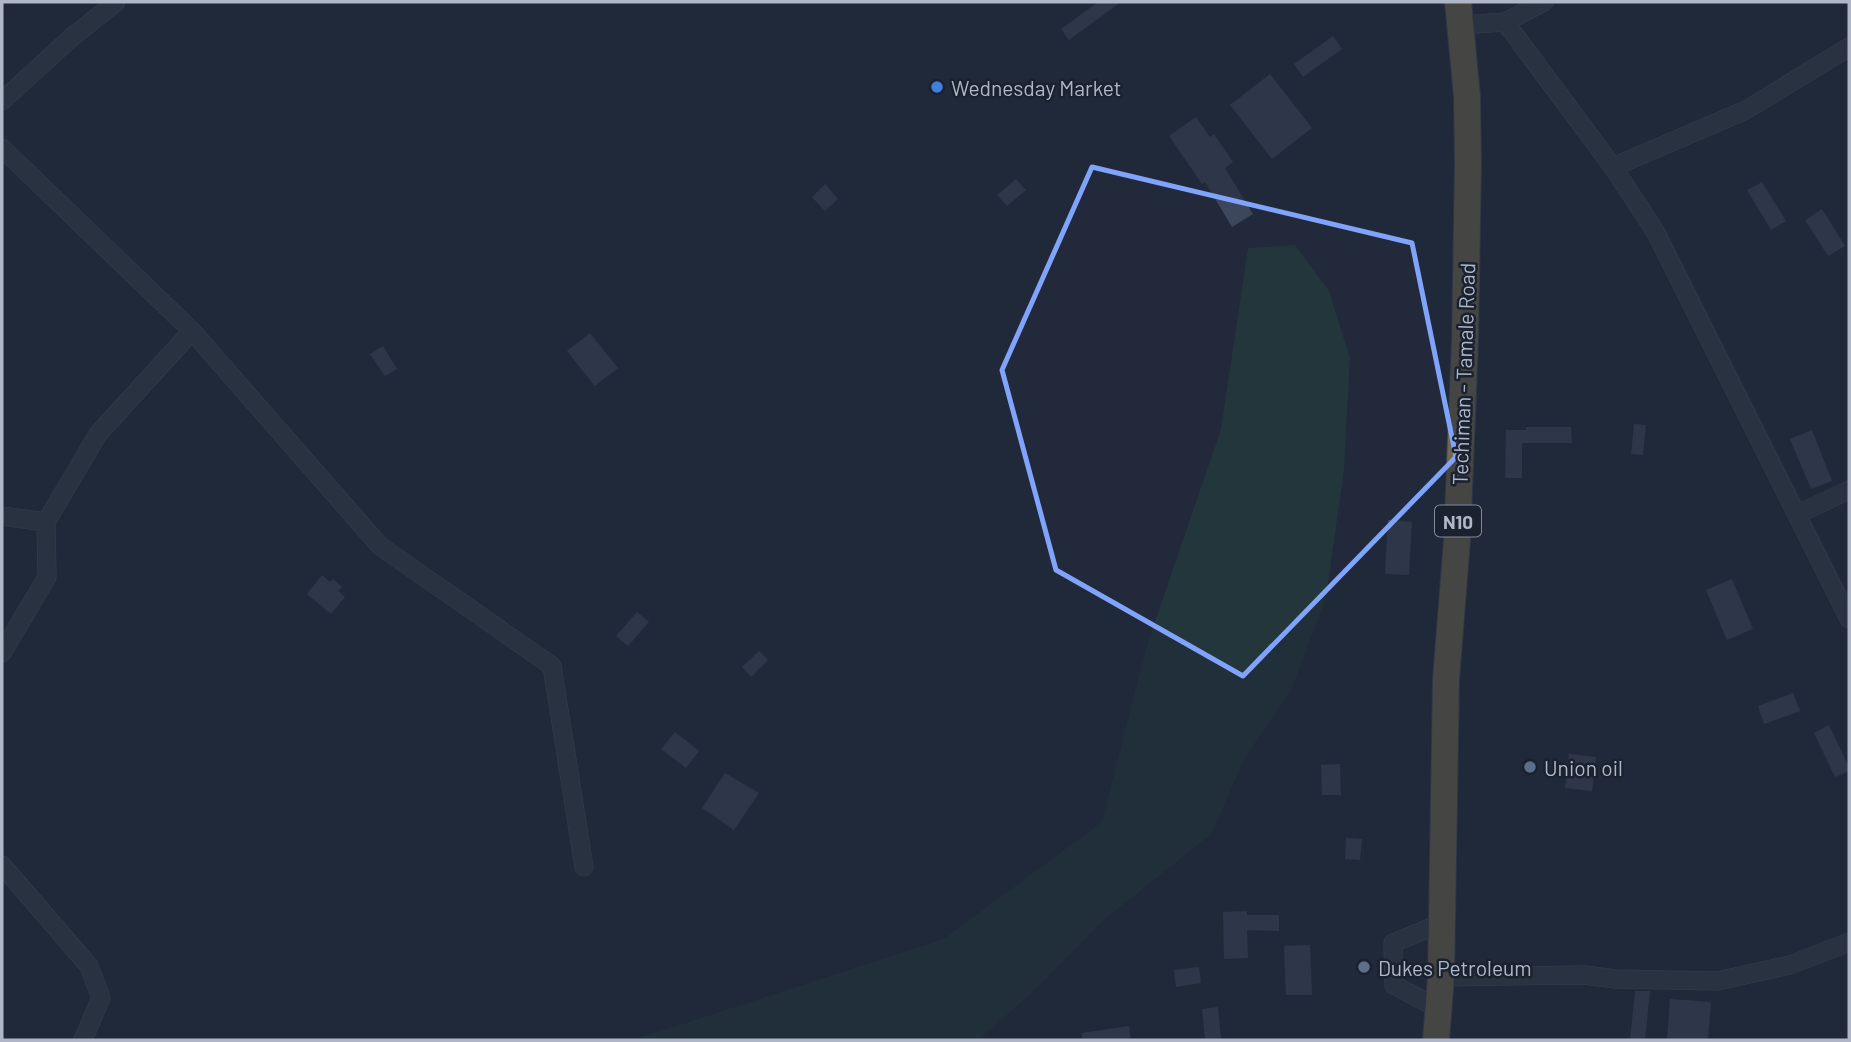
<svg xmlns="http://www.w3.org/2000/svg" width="1851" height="1042" viewBox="0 0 1851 1042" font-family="Barlow,sans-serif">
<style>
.green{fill:#23363c}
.building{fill:#3c475b}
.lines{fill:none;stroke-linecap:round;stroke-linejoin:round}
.minor-casing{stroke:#4f5665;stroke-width:19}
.highway-casing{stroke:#3f4655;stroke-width:28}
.minor{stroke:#343c4b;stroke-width:18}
.highway{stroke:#716751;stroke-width:26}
.marked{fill:none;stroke:#80a4fb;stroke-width:5;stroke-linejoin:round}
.shop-dot{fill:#3f7fe0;stroke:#1a212f;stroke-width:2.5}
.service-dot{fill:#5c6f8a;stroke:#1a212f;stroke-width:2.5}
.labels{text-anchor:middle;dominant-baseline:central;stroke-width:5;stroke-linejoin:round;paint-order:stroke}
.shield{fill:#1a212f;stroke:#828999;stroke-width:2}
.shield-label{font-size:19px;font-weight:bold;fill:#afb6c7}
.poi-label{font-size:21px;fill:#afb6c7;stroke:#1a212f;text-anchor:start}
.street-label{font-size:21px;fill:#afb6c7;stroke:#1a212f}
</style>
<rect width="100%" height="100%" fill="#21293a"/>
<path class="green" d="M1295 245 1329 291 1350 358 1344 470 1326 598 1291 690 1245 757 1211 834 1100 923 1037 988 978 1040H634L944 939 1102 822 1148 642 1221 429 1248 248Z"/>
<path class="building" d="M1098 2H1121L1069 40 1061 29Z
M1333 36 1342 49 1303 77 1294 64Z
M1270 74 1312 128 1272 159 1230 105Z
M1196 117 1210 137 1214 134 1233 162 1225 168 1253 214 1232 227 1205 182 1202 184 1169 136Z
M1016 179 1026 190 1007 206 997 195Z
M1762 182 1786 221 1771 230 1747 190Z
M825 184 838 199 825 211 812 197Z
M1822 209 1845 246 1828 256 1805 220Z
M590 333 618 368 595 386 567 351Z
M383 346 397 369 385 376 370 354Z
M1634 424 1646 425 1643 455 1631 454Z
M1526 427H1571L1572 443H1522V478H1505L1506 430H1526Z
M1812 430 1832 481 1811 489 1790 439Z
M1388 520 1412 522 1409 575 1385 574Z
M322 575 330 582 333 579 342 587 338 591 345 597 331 614 307 594Z
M1732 579 1753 629 1727 640 1706 590Z
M637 612 649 622 628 646 616 636Z
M759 651 768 660 751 677 742 667Z
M1793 693 1800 711 1764 724 1758 706Z
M1829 725 1849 767V771L1835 777 1814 733Z
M675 732 699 751 686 768 661 749Z
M1569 754 1596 757 1592 791 1565 788Z
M1340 764 1341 795H1322L1321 765Z
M725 773 759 793 734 830 702 808Z
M1346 838 1362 839 1360 860 1345 859Z
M1247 911V915H1279V931L1247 930 1248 958 1224 959 1223 912Z
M1310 945 1312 995H1286L1284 946Z
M1199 967 1201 983 1176 987 1174 970Z
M1635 991H1650L1645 1040H1630Z
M1670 999 1711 1002 1708 1040 1667 1039Z
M1218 1007 1221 1040H1205L1202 1009Z
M1129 1026 1131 1040H1082V1033Z"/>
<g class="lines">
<defs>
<path id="minor" d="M1505 22 1544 2
M1462 25 1505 22 1613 167 1655 231 1849 619
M2 101 72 37 116 2
M2 148 192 331 380 546 552 666 584 867
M1613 167 1746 110 1849 47
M1798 514 1849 490
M2 516 46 522
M2 653 47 577 46 522 98 434 192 331
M2 865 89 966 101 998 83 1040
M1441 977 1584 975 1616 979 1717 981 1790 965 1849 942
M1439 1009 1394 985 1393 943 1442 923"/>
<path id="highway" d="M1436 1040 1441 977 1446 680 1457 540 1465 340 1468 165 1467 96 1458 2"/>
</defs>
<use href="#minor" class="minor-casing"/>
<use href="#highway" class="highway-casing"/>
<use href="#minor" class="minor"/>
<use href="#highway" class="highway"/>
</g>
<path d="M0 0H1851V1042H0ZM1092 167 1412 243 1456 457 1243 676 1056 570 1002 370Z" fill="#21293a" fill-opacity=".55" fill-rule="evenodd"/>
<path class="marked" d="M1092 167 1412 243 1456 457 1243 676 1056 570 1002 370Z"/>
<circle class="shop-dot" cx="937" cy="87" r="7"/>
<g class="service-dot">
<circle cx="1530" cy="767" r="7"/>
<circle cx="1364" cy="967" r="7"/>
</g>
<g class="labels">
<rect class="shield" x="1435" y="505.5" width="46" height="31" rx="5"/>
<g class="shield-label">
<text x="1458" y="521">N10</text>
</g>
<g class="poi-label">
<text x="951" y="87">Wednesday Market</text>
<text x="1544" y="767">Union oil</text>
<text x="1378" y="967">Dukes Petroleum</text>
</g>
<g class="street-label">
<text transform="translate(1463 374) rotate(-88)">Techiman - Tamale Road</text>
</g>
</g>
<rect width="1851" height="1042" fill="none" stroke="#afb6c7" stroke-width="7"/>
</svg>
